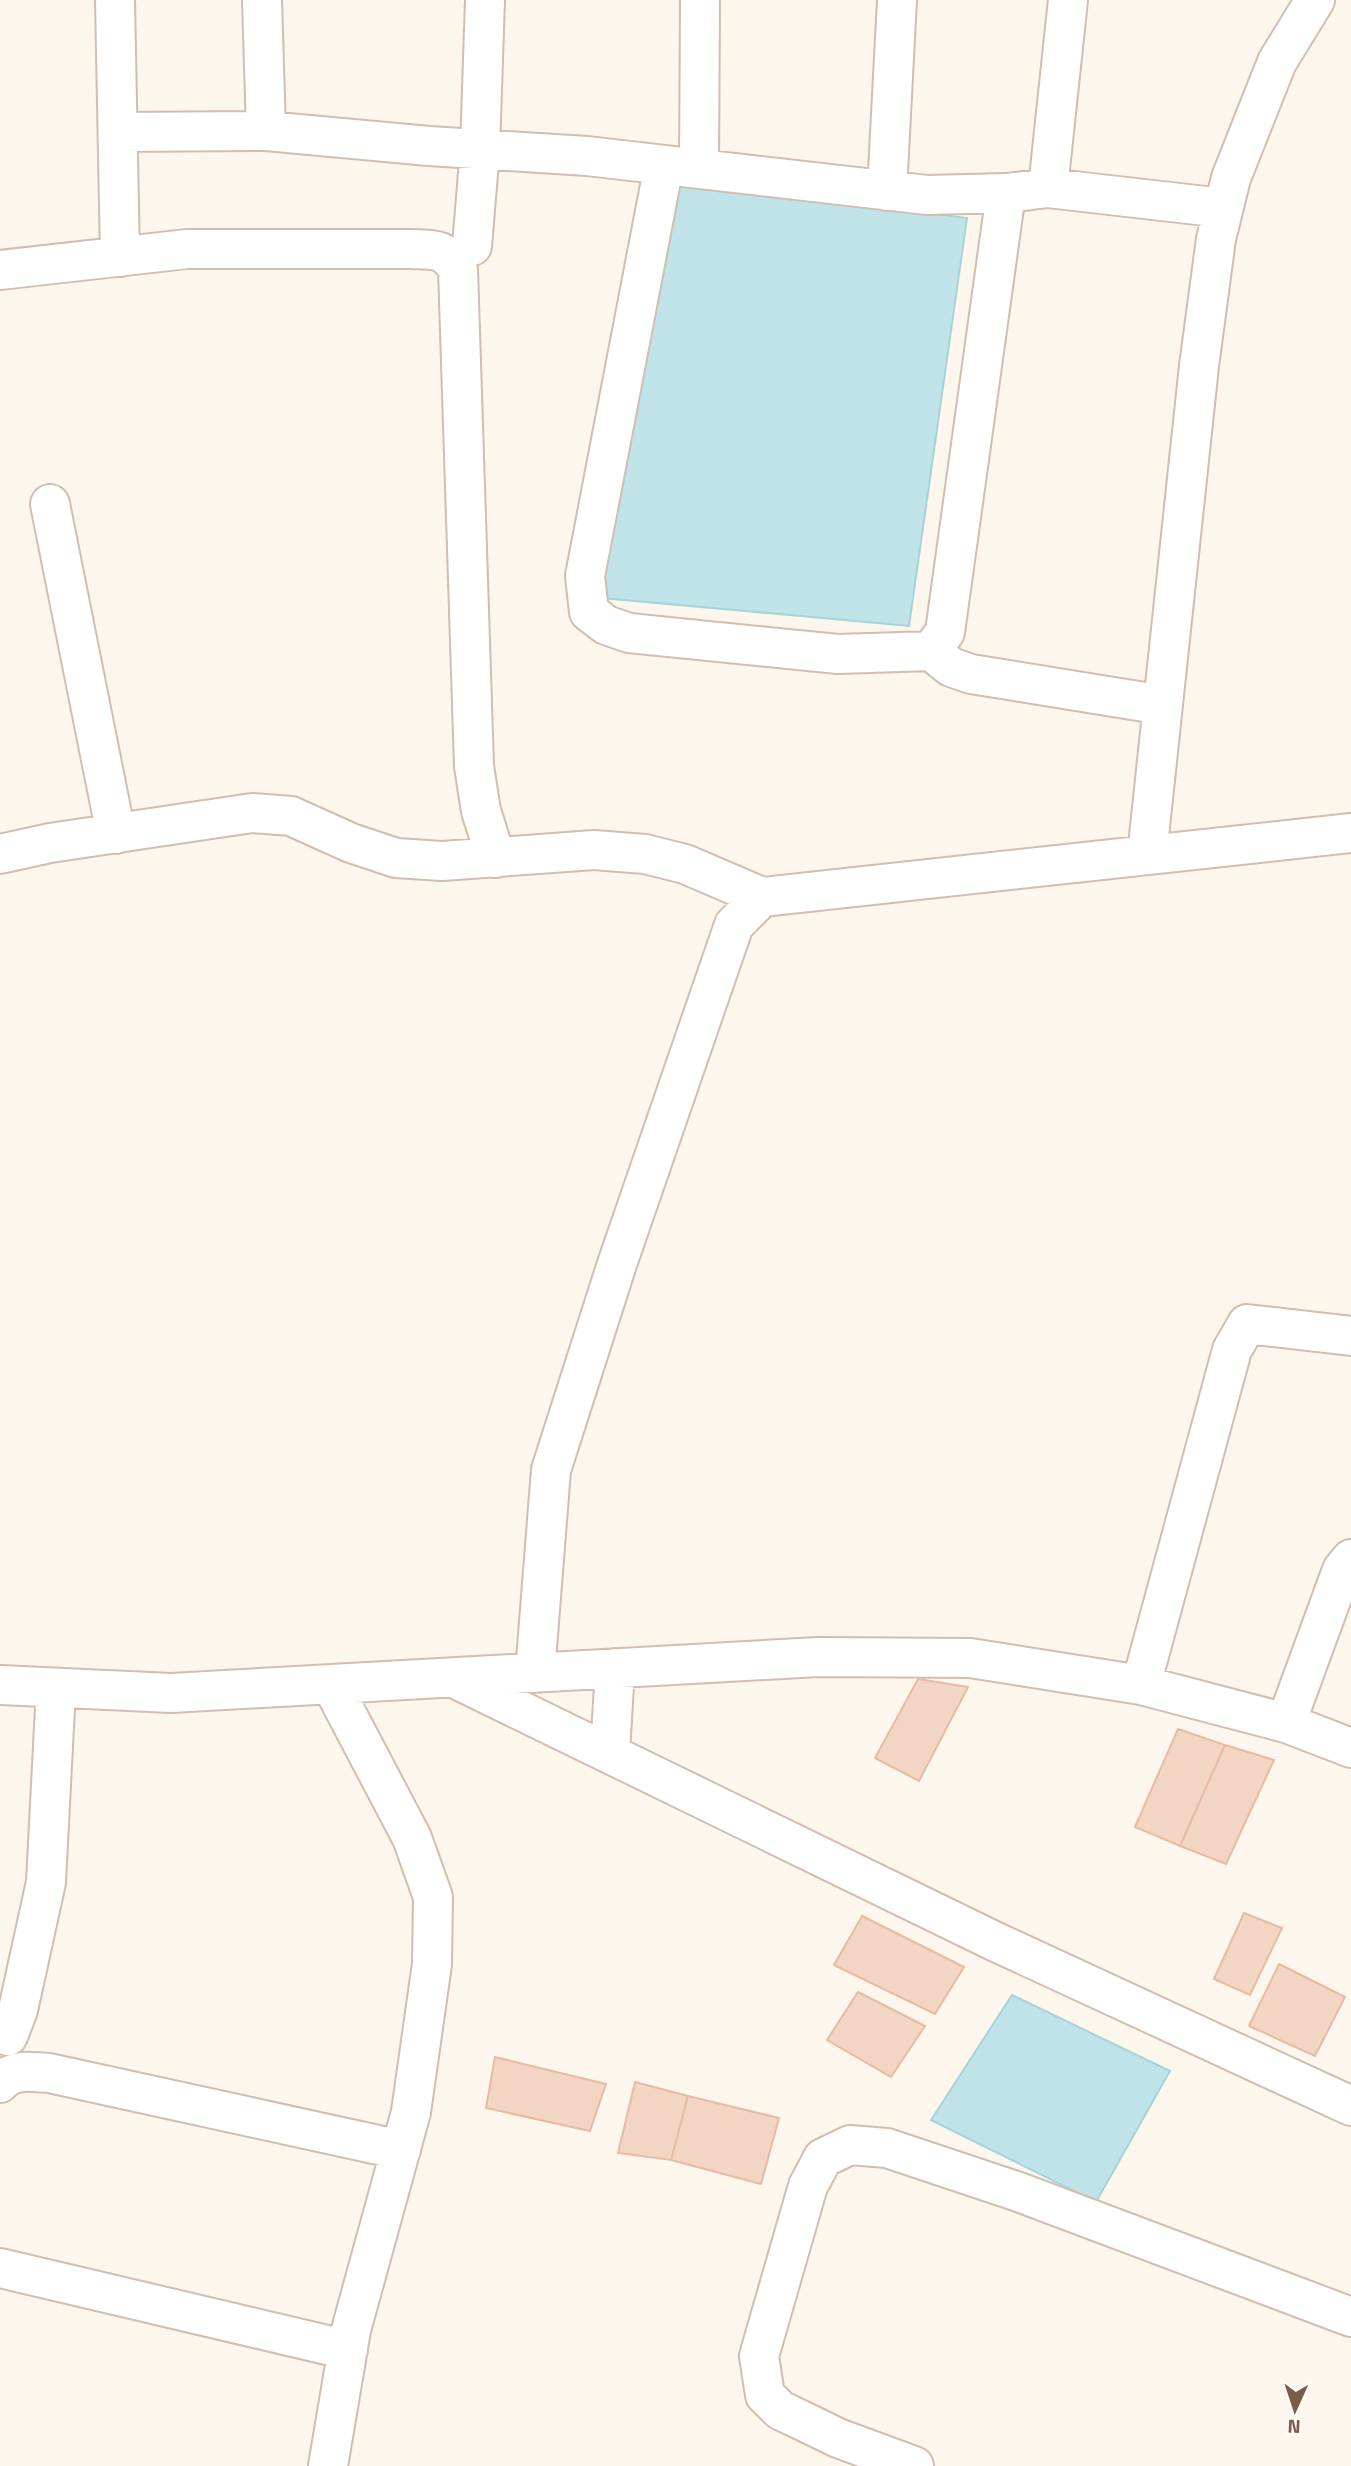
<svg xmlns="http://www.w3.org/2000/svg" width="1351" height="2466" viewBox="0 0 1351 2466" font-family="'Titillium Web',sans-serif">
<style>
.water{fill:#bfe3e8;stroke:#a5d3da;stroke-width:2}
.building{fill:#f3d5c3;stroke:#e6bba3;stroke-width:2}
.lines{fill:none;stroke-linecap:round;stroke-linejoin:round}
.minor-casing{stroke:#d1beb0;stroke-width:42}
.minor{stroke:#fff;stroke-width:38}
</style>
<rect width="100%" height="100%" fill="#fdf6ec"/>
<path class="water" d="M662 178 967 218 909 626 591 597Z
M1012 1995 1170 2071 1096 2202 931 2120Z"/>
<path class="building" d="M918 1679 968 1687 919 1781 875 1758Z
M1178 1729 1225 1745 1180 1846 1135 1827Z
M1225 1745 1274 1760 1226 1864 1180 1846Z
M1244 1913 1282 1928 1250 1995 1214 1979Z
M862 1916 964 1967 935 2014 834 1965Z
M1279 1964 1345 1997 1315 2056 1249 2026Z
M858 1992 925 2026 891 2077 827 2040Z
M495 2057 606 2084 590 2131 486 2108Z
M635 2082 688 2096 671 2160 618 2153Z
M688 2096 779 2118 761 2184 671 2160Z"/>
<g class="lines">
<defs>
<path id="minor" d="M115 0 120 257
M262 0 266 131
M118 132 266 131 429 146 587 156 927 195 1006 193 1048 188 1223 208
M664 165 585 576 589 612 606 625 629 633 838 654 931 651 945 632 1006 193
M699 169 700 0
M1048 188 1068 0
M887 191 897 0
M472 246 480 149 485 0
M0 270 187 249H409C434 250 444 247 458 269L474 766 481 811 496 858
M50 504 116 834
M931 651 951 667 971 674 1163 705
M0 854 50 843 252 813 291 816 351 843 396 858 442 861 594 850 645 854 685 864 762 897
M1147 855 1199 366 1216 239 1231 178 1277 62 1315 0
M535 1673 551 1470 617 1264 734 925 762 897 1351 833
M456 1679 996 1942 1351 2106
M0 1685 171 1693 818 1657 970 1658 1141 1685 1286 1723 1351 1748
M1141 1685 1232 1350 1247 1324 1351 1336
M1286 1723 1342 1570 1351 1559
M610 1753 615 1668
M8 2036 18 2010 46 1882 56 1688
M0 2083C12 2068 31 2072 49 2073L401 2150
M0 2268 348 2350
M328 2466 351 2330 411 2112 432 1964 433 1897 412 1838 331 1684
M914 2466 838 2438 803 2421 780 2410 765 2395 759 2356 808 2186 823 2158 850 2145 887 2148 1016 2191 1351 2317"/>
</defs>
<use href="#minor" class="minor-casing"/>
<use href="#minor" class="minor"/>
</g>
<g transform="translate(1295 2410) rotate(183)" stroke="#fffaf3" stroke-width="5" paint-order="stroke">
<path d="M0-5L12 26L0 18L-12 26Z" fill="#7a5c4d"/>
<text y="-10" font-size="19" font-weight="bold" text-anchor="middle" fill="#7a5c4d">N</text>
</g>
</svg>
